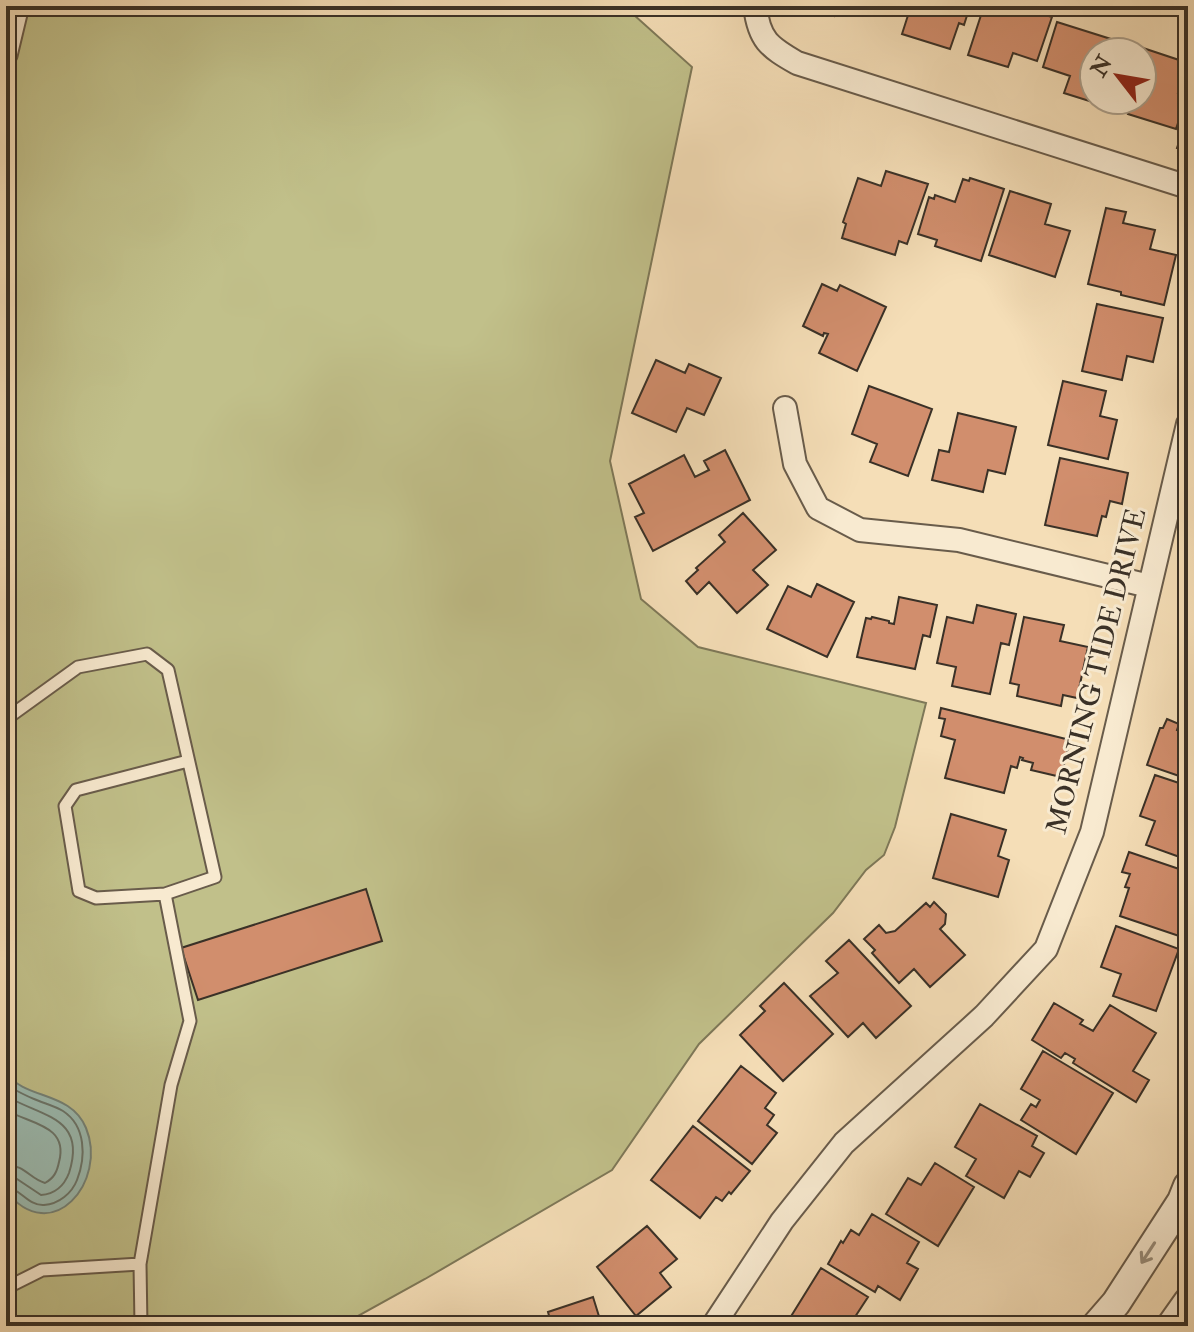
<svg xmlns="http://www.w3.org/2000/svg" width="1194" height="1332" viewBox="0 0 1194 1332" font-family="'IM FELL Double Pica',serif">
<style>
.green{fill:#c1c08a;stroke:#7e7858;stroke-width:2}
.water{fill:#9cbcb2;stroke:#75847a;stroke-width:2}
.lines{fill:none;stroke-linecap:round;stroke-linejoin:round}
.shore{stroke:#6b766c;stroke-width:2}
.building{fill:#d18e6d;stroke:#3a3127;stroke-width:2}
.service-casing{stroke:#695c4b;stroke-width:15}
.minor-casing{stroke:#695c4b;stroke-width:26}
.tertiary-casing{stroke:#695c4b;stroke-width:32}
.service{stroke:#f8ead0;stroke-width:11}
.minor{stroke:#f8ead0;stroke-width:22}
.tertiary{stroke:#f8ead0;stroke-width:28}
.oneway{stroke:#998e7c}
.labels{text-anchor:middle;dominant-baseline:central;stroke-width:6;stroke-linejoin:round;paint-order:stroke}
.street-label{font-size:28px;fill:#3a3127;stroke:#f8ead0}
</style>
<rect width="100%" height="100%" fill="#f5deb7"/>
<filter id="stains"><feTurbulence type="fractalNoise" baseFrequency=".0025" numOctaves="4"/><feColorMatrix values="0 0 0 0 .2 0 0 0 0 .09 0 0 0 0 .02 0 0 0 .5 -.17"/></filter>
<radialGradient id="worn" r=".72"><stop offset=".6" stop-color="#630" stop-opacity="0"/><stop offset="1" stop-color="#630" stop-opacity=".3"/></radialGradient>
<path class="green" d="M6 6H624L692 67 610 461 641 599 698 647 926 703 895 827 884 855 866 870 833 913 699 1044 612 1170 425 1279 340 1326H6Z"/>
<path class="water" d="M6 1073C26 1100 71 1091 86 1128 108 1181 52 1249 6 1191Z"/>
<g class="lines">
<path class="shore" d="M6 1085C15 1090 24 1095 34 1099 43 1103 55 1106 63 1111 86 1126 86 1157 77 1180 72 1193 59 1204 44 1205 28 1206 20 1188 6 1187
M6 1096C42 1117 87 1117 69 1173 64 1186 55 1194 41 1195L17 1179 6 1177
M6 1110C30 1124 69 1125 59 1162 57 1172 54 1178 45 1183 29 1178 25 1165 6 1165"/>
</g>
<path class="building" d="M832 6H873L835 16Z
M900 6H970L964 25 959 23 950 49 902 34 910 9Z
M984 6H1018L1052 17 1037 61 1013 53 1008 67 968 55Z
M1057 22 1114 40 1110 52H1094V100H1103L1102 105 1064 93 1070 76 1043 67Z
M1131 44 1188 63 1178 93 1187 96 1176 129 1128 114 1133 100H1142V52H1128Z
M1188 115V151L1177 148Z
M886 171 928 184 907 244 899 241 895 255 842 238 846 224 843 222 858 178 881 186Z
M970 178 1004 189 981 261 935 246 937 240 918 234 929 197 934 199 935 195 955 202 963 179 969 181Z
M1010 191 1051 204 1045 224 1070 231 1055 277 989 255Z
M1106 208 1126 212 1123 223 1155 230 1150 249 1176 255 1164 305 1121 295V292L1088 284Z
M822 284 837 291 840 285 886 307 857 371 819 353 828 334 824 333 823 336 803 326Z
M1097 304 1163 318 1153 362 1127 356 1122 380 1082 371Z
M656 360 685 373 689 364 721 378 704 415 687 408 676 432 632 413Z
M1063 381 1106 391 1100 416 1117 420 1108 459 1048 445Z
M869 386 932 409 908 476 870 462 877 444 852 434Z
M958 413 1016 427 1005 474 988 470 983 492 932 480 939 450 949 452Z
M725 450 750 500 653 551 635 517 644 513 629 484 684 455 695 477 709 470 704 461Z
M1060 458 1128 473 1122 504 1110 501 1106 517 1102 516 1097 536 1045 525Z
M743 513 776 550 753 570 768 585 737 613 709 582 697 594 686 581 698 570 696 568 725 542 719 535Z
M817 584 854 602 827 657 767 629 788 586 811 597Z
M899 597 937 605 930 637 923 635 915 669 857 657 866 618 871 619 872 617 889 621V623L894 624Z
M977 605 1016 614 1009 645 1001 643 990 694 952 686 956 667 937 663 947 617 973 623Z
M1024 617 1064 625 1060 641 1088 647 1077 698 1063 695 1061 706 1017 696 1019 685 1010 683Z
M941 708 1070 740 1061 777 1031 770 1033 763 1022 760 1023 758 1020 757 1017 768 1011 766 1004 793 945 778 955 740 941 736 945 719 939 718Z
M1167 719 1179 724 1177 730 1186 733 1188 728V779L1147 765 1160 728H1163Z
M1155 775 1188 786V860L1146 845 1155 821 1140 816Z
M951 814 1006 830 998 856 1009 860 998 897 933 878Z
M1129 852 1188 872V921L1182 937 1120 916 1129 888 1125 887 1130 874 1122 872Z
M366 889 382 941 198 1000 181 948Z
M934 902 946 914 945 924 940 929 965 955 930 987 914 969 899 983 872 953 875 950 864 939 879 925 886 933 895 931 926 903 930 907Z
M1116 926 1179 949 1156 1011 1113 996 1121 974 1101 967Z
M849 940 911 1006 876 1038 863 1023 848 1037 810 996 838 973 826 961Z
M784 983 833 1034 783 1081 740 1035 765 1011 760 1006Z
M1054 1003 1083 1020 1080 1024 1093 1031 1110 1005 1156 1033 1133 1071 1149 1080 1136 1102 1073 1063 1075 1059 1065 1053 1061 1058 1032 1040Z
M1043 1051 1113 1093 1076 1154 1021 1120 1031 1104 1036 1107 1040 1100 1021 1089Z
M741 1066 776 1093 765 1108 774 1115 767 1125 777 1133 752 1164 698 1121Z
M980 1104 1037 1136 1032 1146 1044 1153 1030 1177 1019 1171 1004 1198 966 1176 976 1159 955 1147Z
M693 1126 750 1171 731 1194 729 1192 722 1201 716 1197 700 1218 651 1180Z
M935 1163 974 1187 938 1246 886 1214 908 1178 921 1185Z
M872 1214 919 1242 907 1263 918 1269 900 1300 878 1286 875 1292 828 1264 841 1241 843 1243 851 1230 859 1235Z
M647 1226 677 1259 660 1273 671 1287 636 1316 597 1267Z
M821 1268 868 1297 849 1326H785Z
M593 1297 602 1326H541L551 1323 548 1312Z"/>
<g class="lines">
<defs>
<path id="service" d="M6 64 11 56 23 6
M6 719 78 667 147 654 168 670 215 877 165 894 190 1021 171 1085 140 1264 141 1326
M165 894 96 898 79 891 65 806 76 790 188 761
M6 1288 42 1270 140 1264"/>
<path id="minor" d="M755 6C759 40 769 47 797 63L1188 187
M785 408 795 464 818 508 860 530 959 540 1149 586
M713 1326 782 1221 844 1143 984 1016 1046 949 1092 832 1188 424"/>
<path id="tertiary" d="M1096 1326 1116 1303 1182 1201 1188 1186
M1171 1326 1188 1302"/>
</defs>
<use href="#service" class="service-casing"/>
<use href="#minor" class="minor-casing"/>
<use href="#tertiary" class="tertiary-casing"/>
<use href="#service" class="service"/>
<use href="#minor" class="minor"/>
<use href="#tertiary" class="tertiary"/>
</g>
<defs><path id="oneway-shaft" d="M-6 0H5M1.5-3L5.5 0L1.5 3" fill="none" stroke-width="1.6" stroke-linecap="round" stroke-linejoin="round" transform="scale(2)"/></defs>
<use class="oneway" href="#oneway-shaft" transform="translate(1148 1253) rotate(123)"/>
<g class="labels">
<g class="street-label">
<text transform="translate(1097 671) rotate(-76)">MORNING TIDE DRIVE</text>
</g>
</g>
<rect width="1194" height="1332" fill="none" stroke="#f5deb7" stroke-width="32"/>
<rect x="8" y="8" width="1178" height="1316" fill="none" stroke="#3a3127" stroke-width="4"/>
<rect x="16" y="16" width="1162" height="1300" fill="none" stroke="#3a3127" stroke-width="2"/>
<g transform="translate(1118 76) rotate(301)"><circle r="38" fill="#f8ead0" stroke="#aca08c" stroke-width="2"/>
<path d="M0-6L14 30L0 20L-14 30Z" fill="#8f2418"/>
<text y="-12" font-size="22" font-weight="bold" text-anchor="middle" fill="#3a3127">N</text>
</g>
<rect width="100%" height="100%" filter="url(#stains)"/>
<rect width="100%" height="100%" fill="url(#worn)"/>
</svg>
